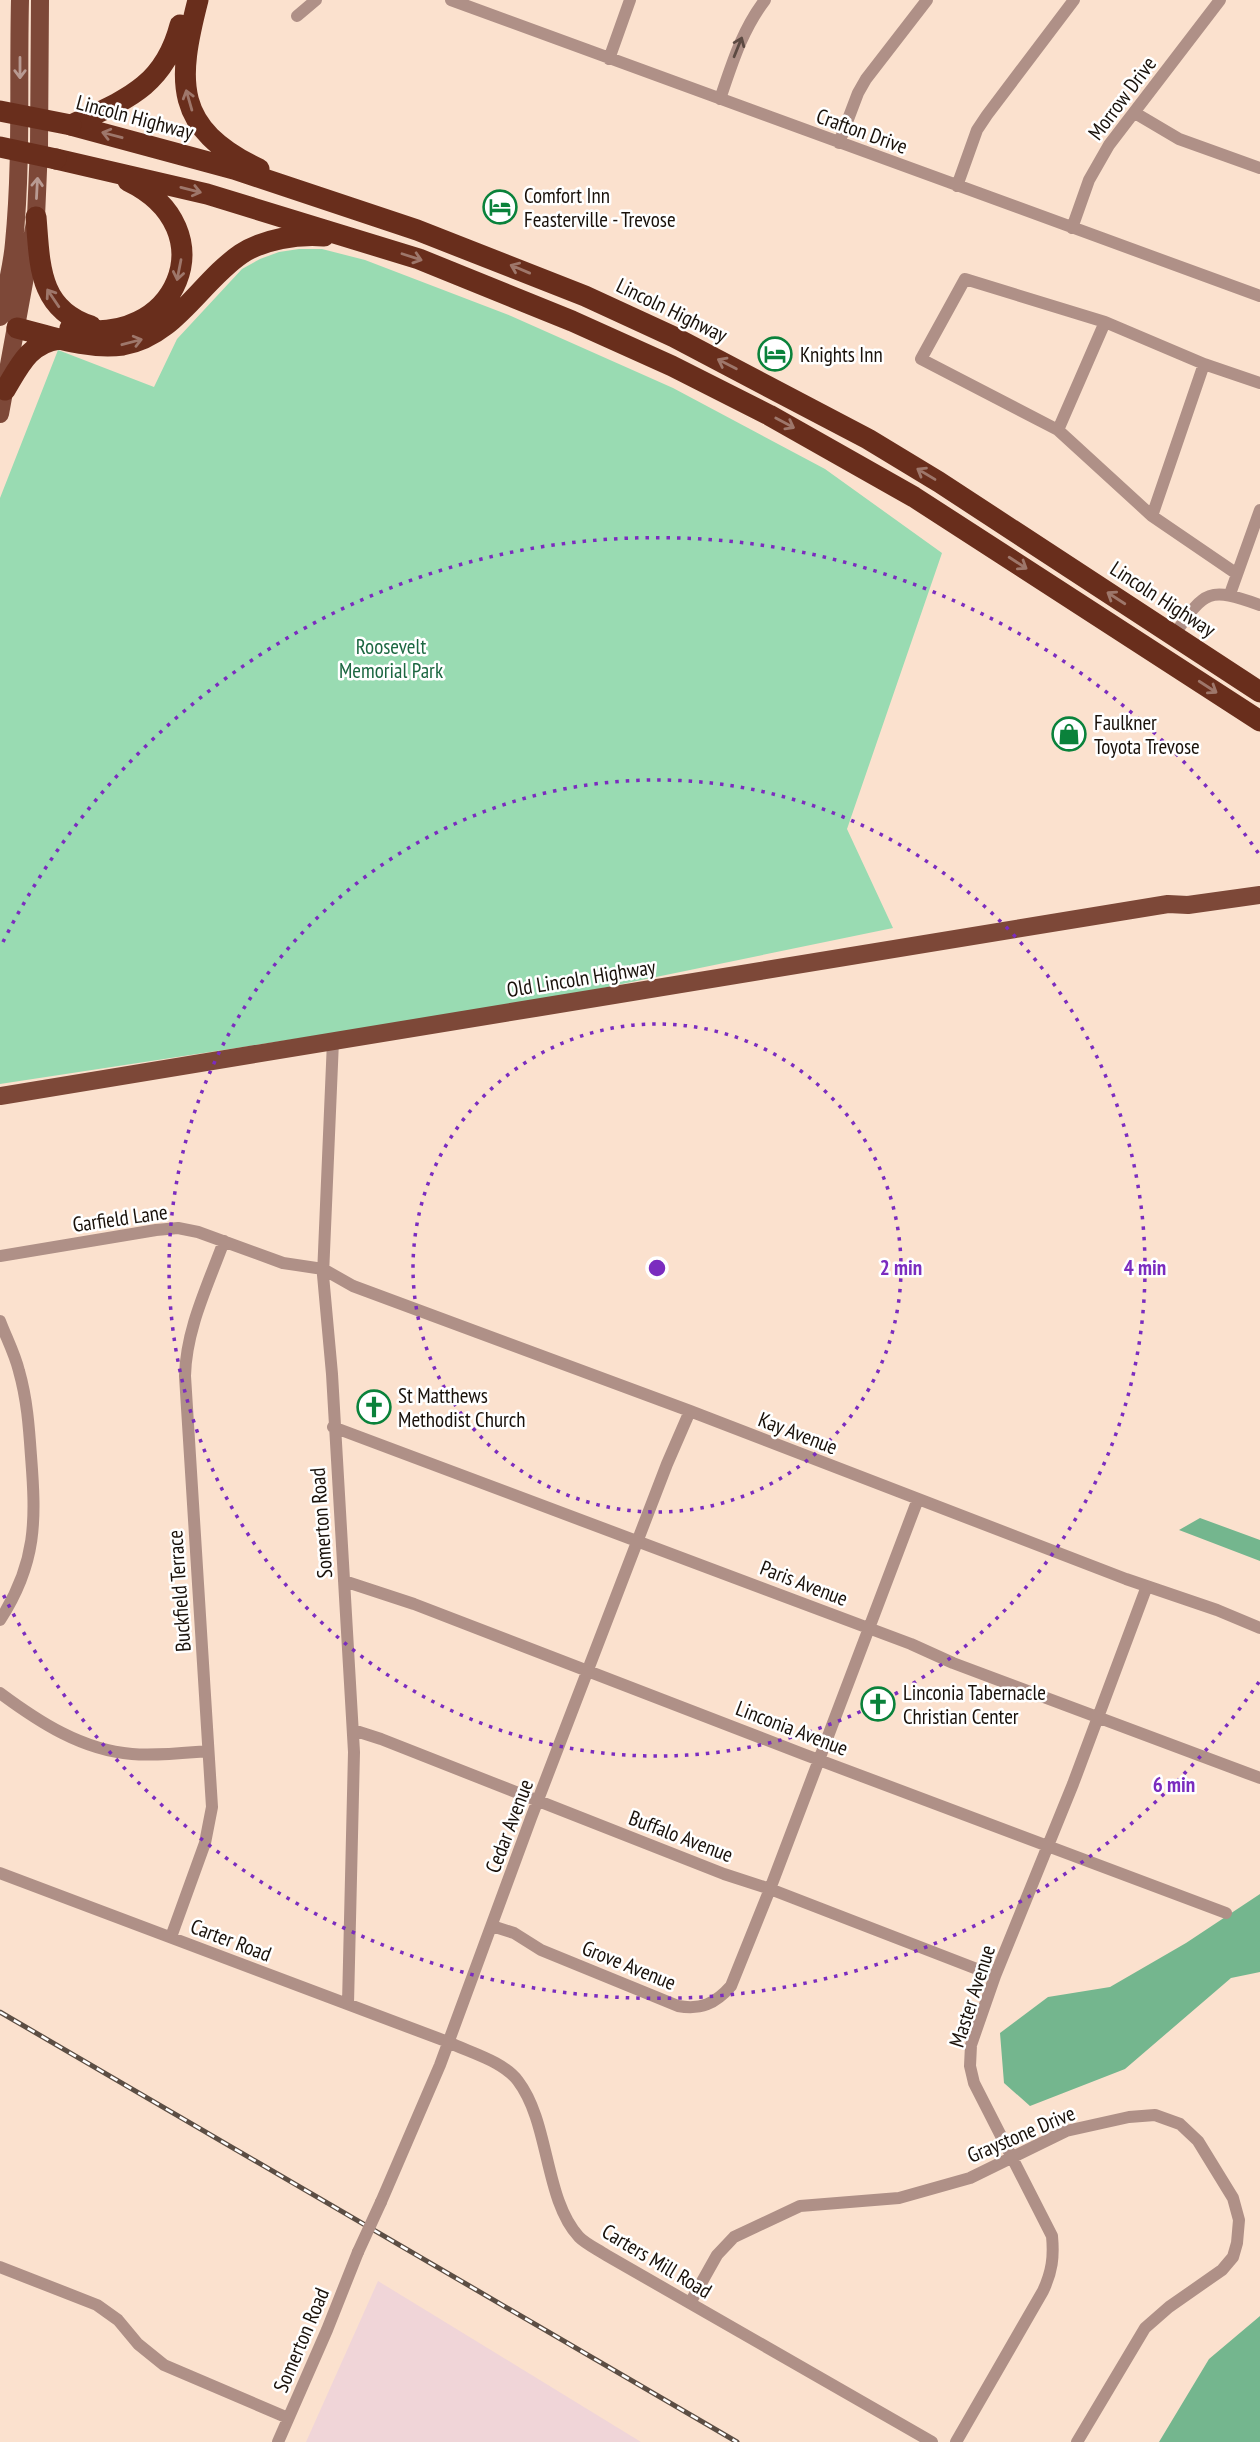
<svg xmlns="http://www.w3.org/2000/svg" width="1260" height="2442" viewBox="0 0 1260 2442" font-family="'PT Sans Narrow',sans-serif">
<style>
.industrial{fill:#f0d5d8}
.green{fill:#99dbb2}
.forest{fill:#74b68e}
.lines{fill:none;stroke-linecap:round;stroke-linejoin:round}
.street{stroke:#af9087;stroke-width:12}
.primary{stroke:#7d4838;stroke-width:18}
.highway{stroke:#692e1c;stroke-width:21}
.rail-casing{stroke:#5c4e44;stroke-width:5}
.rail{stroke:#fff;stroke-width:2.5;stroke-dasharray:8;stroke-linecap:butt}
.street-bridge{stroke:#af9087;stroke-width:12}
.highway-bridge{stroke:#692e1c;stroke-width:21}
.oneway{stroke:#5c4a42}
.oneway2{stroke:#b89a92}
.oneway3{stroke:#9e776b}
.ring{fill:none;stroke:#7b2cbf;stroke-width:3.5;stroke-dasharray:3.5 7}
.labels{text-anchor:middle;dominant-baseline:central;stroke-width:5;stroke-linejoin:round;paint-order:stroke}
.street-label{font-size:21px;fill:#19110a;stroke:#fff}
.poi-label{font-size:21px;fill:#19110a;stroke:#fff;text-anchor:start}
.park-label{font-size:21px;fill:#1c6741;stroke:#fff}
.centre{fill:#7b2cbf;stroke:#fff;stroke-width:3.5}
.ring-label{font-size:21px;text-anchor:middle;font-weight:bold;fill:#7b2cbf;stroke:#fff;stroke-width:5;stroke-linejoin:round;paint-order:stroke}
</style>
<rect width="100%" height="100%" fill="#fbe1ce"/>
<path class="industrial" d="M378 2281 641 2442H306Z"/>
<path class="green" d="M299 249H322L365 260 511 316 673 388 825 469 942 553 847 829 893 928 525 1004 0 1084V498L58 350 154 387 177 339 242 269 260 259 279 252Z"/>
<path class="forest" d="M1200 1518 1260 1540V1561L1179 1530Z
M1260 1894V1972L1231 1978 1125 2069 1030 2106 1004 2083 1000 2033 1048 1997 1110 1987 1186 1943Z
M1260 2316V2442H1159L1209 2359Z"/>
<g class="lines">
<path class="street" d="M451 0 1260 296
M297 16 316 0
M609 59 630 0
M720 99C732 64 742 30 765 0
M1135 113 1179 139 1260 168
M839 143 858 93 866 79 927 0
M957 186 977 130 987 115 1074 0
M1072 228 1089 180 1109 145 1220 0
M1105 322 1058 430 1152 516 1237 574
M1058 430 921 359 965 279 1105 322 1204 364 1260 383
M1152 516 1204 364
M1230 594 1260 510
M1174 635C1205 591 1207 586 1260 605
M333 1041 323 1275 332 1374 354 1752 348 2004
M0 1256 156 1230 178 1228 198 1232 283 1263 323 1269 353 1286 690 1411 1126 1579 1217 1610 1260 1628
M0 1321C6 1337 15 1354 19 1371 27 1399 29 1427 31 1456 36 1520 37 1563 0 1620
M333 1427 911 1644 953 1663 1260 1778
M344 1581 414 1604 803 1754 1226 1913
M0 1693C39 1722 82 1750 132 1754 157 1756 183 1753 208 1751
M353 1730 381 1739 724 1874 770 1889 995 1976
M0 1873 448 2042C471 2053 503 2061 518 2081 550 2123 544 2199 579 2237 586 2244 597 2249 606 2255L932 2442
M492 1926 514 1933 541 1950 678 2006C701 2010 715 2004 731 1986L770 1889 918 1499
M171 1937 205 1843 212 1807 185 1376C186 1329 208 1285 224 1241
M381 2202 440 2065 531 1818 667 1464 690 1411
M0 2267 97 2305 118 2320 138 2344 164 2365 288 2418
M690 2303 717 2255 734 2237 800 2206 899 2198 970 2178 1066 2131 1129 2117 1155 2115 1180 2124 1198 2141 1233 2198 1239 2220 1237 2243 1233 2257 1222 2270 1169 2307 1145 2328 1077 2442
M278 2442 327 2330 358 2252
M956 2442 1043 2291C1052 2272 1054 2257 1052 2236L974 2083 970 2066 971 2045 995 1976 1073 1784 1147 1586"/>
<path class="primary" d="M0 317C5 293 12 268 14 243 22 162 18 81 20 0
M0 414 36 217 39 147 40 0
M0 1096 1168 904 1188 905 1260 895"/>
<path class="highway" d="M198 0C177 82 173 128 259 169
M71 125 234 169 417 230 585 296 674 337 868 439 939 482 1260 692
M71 125C125 100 164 87 180 25
M56 159 207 194 419 259 572 321 672 366 769 415 914 497 1260 721
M36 217C40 264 38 309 91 326
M17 328C50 336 88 350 123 345 175 336 200 282 241 254 264 239 297 234 324 236
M70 328C177 351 228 229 128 181
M5 390C19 367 29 343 59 339"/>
<defs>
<path id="rail" d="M0 2012 737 2442"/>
</defs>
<use href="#rail" class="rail-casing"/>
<use href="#rail" class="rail"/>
<path class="street-bridge" d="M358 2252 381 2202"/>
<path class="highway-bridge" d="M0 111 71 125
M0 147 56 159"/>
</g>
<defs><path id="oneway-shaft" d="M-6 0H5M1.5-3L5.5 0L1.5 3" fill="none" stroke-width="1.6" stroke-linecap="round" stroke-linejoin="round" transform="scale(1.75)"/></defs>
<use class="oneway" href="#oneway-shaft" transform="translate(738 47) rotate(-68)"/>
<g class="oneway2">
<use href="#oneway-shaft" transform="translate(20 68) rotate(90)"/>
<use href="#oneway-shaft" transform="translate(37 188) rotate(-87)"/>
</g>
<g class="oneway3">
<use href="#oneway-shaft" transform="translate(189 100) rotate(-106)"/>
<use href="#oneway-shaft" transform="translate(112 135) rotate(-165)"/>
<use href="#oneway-shaft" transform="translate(191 190) rotate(14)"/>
<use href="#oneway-shaft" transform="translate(412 257) rotate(18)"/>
<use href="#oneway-shaft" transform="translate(520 269) rotate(-157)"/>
<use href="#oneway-shaft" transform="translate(179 270) rotate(101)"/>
<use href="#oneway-shaft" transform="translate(53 298) rotate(-124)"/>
<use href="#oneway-shaft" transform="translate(132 342) rotate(-15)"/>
<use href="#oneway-shaft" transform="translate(727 364) rotate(-153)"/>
<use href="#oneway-shaft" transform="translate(785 423) rotate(28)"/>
<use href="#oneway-shaft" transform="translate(926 474) rotate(-149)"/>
<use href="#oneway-shaft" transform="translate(1018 563) rotate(33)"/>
<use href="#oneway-shaft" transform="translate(1116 598) rotate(-147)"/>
<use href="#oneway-shaft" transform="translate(1208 687) rotate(33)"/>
</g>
<g class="ring">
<circle cx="657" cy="1268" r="244"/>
<circle cx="657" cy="1268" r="488"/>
<path d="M1259 1682A731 731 0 0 1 3 1594M3 942A731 731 0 0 1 1259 854"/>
</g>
<defs>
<symbol id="hotel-ring" viewBox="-11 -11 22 22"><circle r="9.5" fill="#fff" stroke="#0a823b" stroke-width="1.5"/><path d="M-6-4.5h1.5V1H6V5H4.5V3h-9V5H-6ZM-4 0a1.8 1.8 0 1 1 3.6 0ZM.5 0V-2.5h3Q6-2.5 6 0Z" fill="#0a823b"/></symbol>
<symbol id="shop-ring" viewBox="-11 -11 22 22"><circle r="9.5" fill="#fff" stroke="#0a823b" stroke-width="1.5"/><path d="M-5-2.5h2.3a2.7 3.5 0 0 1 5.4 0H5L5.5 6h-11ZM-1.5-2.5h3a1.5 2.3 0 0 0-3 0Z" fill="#0a823b"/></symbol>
<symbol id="church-ring" viewBox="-11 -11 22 22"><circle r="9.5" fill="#fff" stroke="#0a823b" stroke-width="1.5"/><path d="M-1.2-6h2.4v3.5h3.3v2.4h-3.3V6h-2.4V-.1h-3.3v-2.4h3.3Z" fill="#0a823b"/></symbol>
</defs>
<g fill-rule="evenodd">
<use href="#hotel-ring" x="481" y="188" width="38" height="38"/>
<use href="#hotel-ring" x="756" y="335" width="38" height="38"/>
<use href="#shop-ring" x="1050" y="715" width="38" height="38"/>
<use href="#church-ring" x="355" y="1388" width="38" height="38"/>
<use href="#church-ring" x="859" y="1685" width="38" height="38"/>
</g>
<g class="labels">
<g class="street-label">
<text transform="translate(1122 98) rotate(-53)">Morrow Drive</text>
<text transform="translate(135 117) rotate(15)">Lincoln Highway</text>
<text transform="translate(862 131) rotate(20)">Crafton Drive</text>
<text transform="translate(672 310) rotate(26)">Lincoln Highway</text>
<text transform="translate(1163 599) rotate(33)">Lincoln Highway</text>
<text transform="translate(581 978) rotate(-9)">Old Lincoln Highway</text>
<text transform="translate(120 1218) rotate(-8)">Garfield Lane</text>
<text transform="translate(798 1433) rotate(21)">Kay Avenue</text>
<text transform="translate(321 1523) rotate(-94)">Somerton Road</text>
<text transform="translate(804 1583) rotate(21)">Paris Avenue</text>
<text transform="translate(179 1591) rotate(-94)">Buckfield Terrace</text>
<text transform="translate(792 1728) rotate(21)">Linconia Avenue</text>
<text transform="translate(509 1826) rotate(-69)">Cedar Avenue</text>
<text transform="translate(681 1836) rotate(21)">Buffalo Avenue</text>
<text transform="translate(231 1940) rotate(21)">Carter Road</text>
<text transform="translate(629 1965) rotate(22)">Grove Avenue</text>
<text transform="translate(972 1996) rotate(-72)">Master Avenue</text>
<text transform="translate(1021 2134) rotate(-23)">Graystone Drive</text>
<text transform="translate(657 2261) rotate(31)">Carters Mill Road</text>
<text transform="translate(301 2340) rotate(-67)">Somerton Road</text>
</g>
<g class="poi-label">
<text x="524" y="195">Comfort Inn<tspan x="524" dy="24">Feasterville - Trevose</tspan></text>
<text x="800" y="354">Knights Inn</text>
<text x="1094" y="722">Faulkner<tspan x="1094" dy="24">Toyota Trevose</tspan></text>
<text x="398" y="1395">St Matthews<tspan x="398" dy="24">Methodist Church</tspan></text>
<text x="903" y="1692">Linconia Tabernacle<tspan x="903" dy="24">Christian Center</tspan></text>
</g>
<g class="park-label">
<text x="391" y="646">Roosevelt<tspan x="391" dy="24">Memorial Park</tspan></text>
</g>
</g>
<circle cx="657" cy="1268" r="10" class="centre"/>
<g class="ring-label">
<text x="901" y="1275">2 min</text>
<text x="1145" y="1275">4 min</text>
<text x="1174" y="1792">6 min</text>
</g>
</svg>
